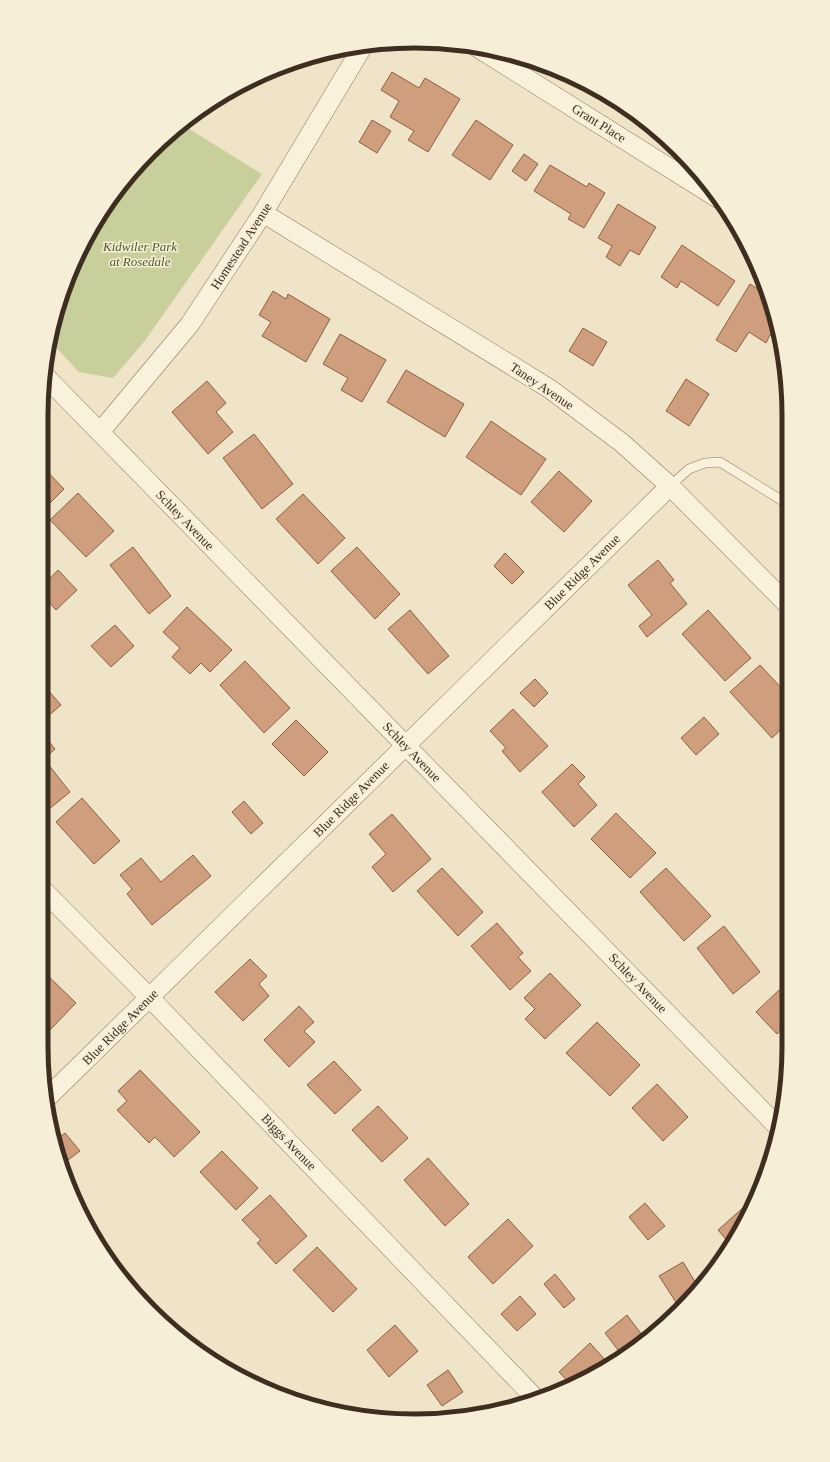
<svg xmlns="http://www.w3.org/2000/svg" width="830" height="1462" viewBox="0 0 830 1462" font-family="Georgia,serif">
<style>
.green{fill:#c9cf9b}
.building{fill:#cf9f7d;stroke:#8d5f41}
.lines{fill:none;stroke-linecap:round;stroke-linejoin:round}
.service-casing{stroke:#8d765c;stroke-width:10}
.minor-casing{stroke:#8d765c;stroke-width:20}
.service{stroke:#faf1dc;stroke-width:9}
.minor{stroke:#faf1dc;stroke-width:19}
.labels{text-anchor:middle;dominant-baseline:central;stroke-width:3;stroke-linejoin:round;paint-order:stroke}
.street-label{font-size:13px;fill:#3d2e20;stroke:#f7eed8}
.park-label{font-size:13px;font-style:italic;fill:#4d5a26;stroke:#f7eed8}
.rim{fill:none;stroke:#3d2e20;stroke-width:5}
</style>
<rect width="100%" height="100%" fill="#f0e4c8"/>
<path class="green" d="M181 124 262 174 144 342 113 378 79 372 50 341 54 318 91 228 134 168Z"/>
<path class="building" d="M317 54 310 66 301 60Z
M392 72 419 88 425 78 460 99 428 152 408 140 414 131 390 117 399 101 381 90Z
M372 120 391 131 377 153 359 142Z
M476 120 513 145 490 180 452 155Z
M524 154 538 164 526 181 512 171Z
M550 165 587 187 589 183 605 193 584 228 568 219 571 214 534 191Z
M618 204 656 227 639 255 630 250 620 266 606 257 612 246 598 238Z
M682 245 735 281 718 306 681 281 677 288 661 277Z
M750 284 767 295 763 302 772 308 780 341 770 335 766 343 749 332 736 352 716 340Z
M273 291 286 299 288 294 330 319 306 362 262 336 271 322 259 315Z
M583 328 607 342 593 366 569 351Z
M340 334 386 360 362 402 341 390 348 378 323 364Z
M406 370 464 404 445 437 387 402Z
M686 379 709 394 689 426 666 411Z
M207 381 226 403 216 412 233 432 208 454 172 412Z
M491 421 546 459 521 495 466 457Z
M254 434 293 484 262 509 223 458Z
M42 466 64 489 42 511Z
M559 471 592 501 564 532 531 502Z
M78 493 114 531 86 557 50 520Z
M303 494 345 538 318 564 276 519Z
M133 547 171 596 149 614 110 565Z
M357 547 400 594 375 619 331 571Z
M505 553 524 572 512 584 494 566Z
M658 560 674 580 670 583 687 604 647 637 639 626 652 615 628 585Z
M58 570 77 590 56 610 42 595V587Z
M187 607 232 650 210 672 201 663 190 674 172 657 180 648 163 632Z
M410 610 449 656 428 674 388 629Z
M708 610 751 658 725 681 682 634Z
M115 625 134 646 111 667 91 646Z
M245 661 290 708 264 733 220 685Z
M760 665 787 694V724L772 738 730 692Z
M535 679 548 693 534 707 520 693Z
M41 682 61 705 41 722Z
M513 709 548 746 520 772 502 751 506 748 490 731Z
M704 717 719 734 696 755 681 738Z
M296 720 328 752 304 776 272 744Z
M47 739 55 749 44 759 70 792 43 814 41 811V743Z
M572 764 585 777 578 784 597 805 574 827 542 792Z
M82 798 120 841 94 864 56 822Z
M244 801 263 823 251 834 232 812Z
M616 813 656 853 630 878 591 839Z
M392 814 431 859 393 892 372 867 386 854 369 834Z
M193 855 211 876 152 925 127 894 132 889 120 875 141 858 161 882Z
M442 868 483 912 458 936 417 891Z
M666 868 711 916 684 941 640 892Z
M497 923 523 953 518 957 531 971 510 990 471 946Z
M724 926 760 972 733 994 697 948Z
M250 959 267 976 259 984 269 996 243 1021 215 992Z
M41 969 76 1003 48 1032 41 1025Z
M550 973 581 1005 545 1039 525 1019 535 1009 524 998Z
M779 990 788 1000V1023L777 1034 756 1012Z
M299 1006 314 1022 304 1031 315 1042 289 1067 264 1040Z
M597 1022 640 1065 610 1096 566 1053Z
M334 1061 361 1090 335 1114 307 1085Z
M140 1070 200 1132 174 1157 155 1137 149 1143 117 1110 127 1101 118 1091Z
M657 1084 688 1117 663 1141 632 1108Z
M378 1106 408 1138 382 1162 352 1130Z
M65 1133 80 1151 68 1160 57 1147 56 1140Z
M222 1151 258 1188 236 1210 200 1172Z
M428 1158 469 1204 445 1226 404 1180Z
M270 1195 307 1236 276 1264 257 1243 261 1240 242 1220Z
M754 1198 739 1234 730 1244 718 1230Z
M645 1203 665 1226 648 1240 629 1217Z
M508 1219 533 1246 493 1284 468 1257Z
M317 1247 357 1289 333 1312 293 1270Z
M683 1262 697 1285 679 1307 659 1276Z
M555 1274 575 1299 564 1308 544 1284Z
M520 1296 536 1314 517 1331 501 1314Z
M627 1315 645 1339 621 1354 605 1333Z
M395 1325 418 1351 389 1377 367 1350Z
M590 1343 607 1362 571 1385 559 1372Z
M448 1370 463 1392 442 1406 427 1385Z"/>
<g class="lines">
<defs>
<path id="service" d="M670 486 689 469 705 463 720 462 786 503"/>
<path id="minor" d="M478 48 719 199
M263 213 550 389 622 443 670 486 787 604
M44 375 779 1128
M100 432 190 324 263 213 363 46
M41 888 150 998 535 1398
M49 1096 670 486"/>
</defs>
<use href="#service" class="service-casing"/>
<use href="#minor" class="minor-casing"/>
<use href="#service" class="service"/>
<use href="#minor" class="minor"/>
</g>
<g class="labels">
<g class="street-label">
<text transform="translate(599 123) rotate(32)">Grant Place</text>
<text transform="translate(241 246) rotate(-57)">Homestead Avenue</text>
<text transform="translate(542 386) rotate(34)">Taney Avenue</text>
<text transform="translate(185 520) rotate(46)">Schley Avenue</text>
<text transform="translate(582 572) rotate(-45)">Blue Ridge Avenue</text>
<text transform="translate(412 752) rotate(46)">Schley Avenue</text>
<text transform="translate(351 799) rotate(-45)">Blue Ridge Avenue</text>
<text transform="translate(638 983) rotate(46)">Schley Avenue</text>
<text transform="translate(120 1027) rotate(-45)">Blue Ridge Avenue</text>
<text transform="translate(289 1142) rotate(46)">Biggs Avenue</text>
</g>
<g class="park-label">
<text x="140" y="246">Kidwiler Park<tspan x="140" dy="15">at Rosedale</tspan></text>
</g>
</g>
<path d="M0 0H830V1462H0ZM415 48H415A367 367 0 0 1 782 415V1047A367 367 0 0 1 415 1414H415A367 367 0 0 1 48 1047V415A367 367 0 0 1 415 48Z" fill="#f7eed8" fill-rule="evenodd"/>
<path class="rim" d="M415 48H415A367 367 0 0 1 782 415V1047A367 367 0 0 1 415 1414H415A367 367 0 0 1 48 1047V415A367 367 0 0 1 415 48Z"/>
</svg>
